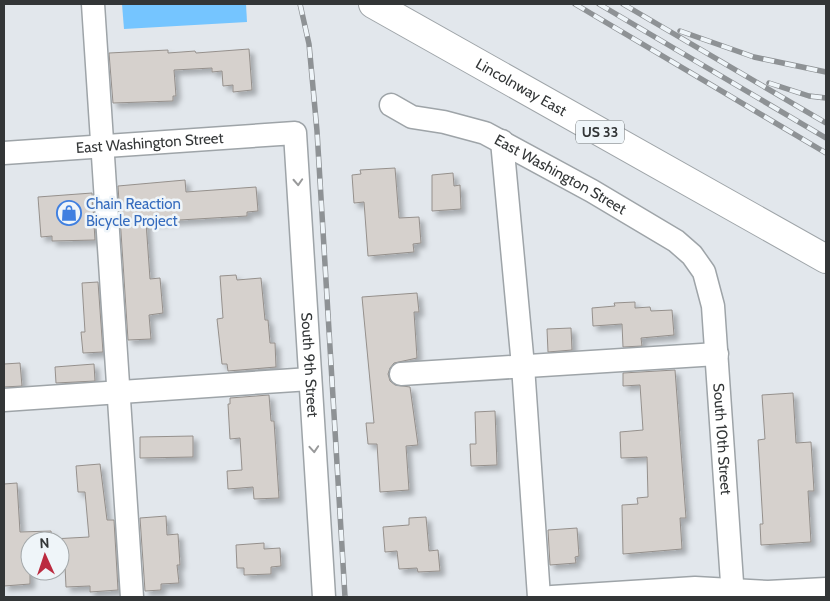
<svg xmlns="http://www.w3.org/2000/svg" width="830" height="601" viewBox="0 0 830 601" font-family="Cabin,sans-serif">
<style>
.green{fill:#75c5ff}
.building{fill:#d6d1cd;stroke:#95908c;filter:url(#shadow)}
.lines{fill:none;stroke-linecap:round;stroke-linejoin:round}
.minor-casing{stroke:#9ea4a8;stroke-width:25}
.highway-casing{stroke:#9ea4a8;stroke-width:30}
.minor{stroke:#fff;stroke-width:22}
.highway{stroke:#fff;stroke-width:28}
.rail-casing{stroke:#8e9295;stroke-width:5.5}
.rail{stroke:#eff5f9;stroke-width:4;stroke-dasharray:11;stroke-linecap:butt}
.oneway{stroke:#999a9b}
.labels{text-anchor:middle;dominant-baseline:central;stroke-width:5;stroke-linejoin:round;paint-order:stroke}
.shield{fill:#eff5f9;stroke:#6b6f71;stroke-width:1}
.shield-label{font-size:14px;font-weight:bold;fill:#333637}
.street-label{font-size:15px;fill:#333637;stroke:#eff5f9}
.shop-label{font-size:15px;fill:#366cbe;stroke:#eff5f9;text-anchor:start}
</style>
<defs>
<filter id="shadow"><feDropShadow dx="4.5" dy="4.5" stdDeviation="2.5" flood-color="#0004"/></filter>
</defs>
<rect width="100%" height="100%" fill="#e2e7ec"/>
<path class="green" d="M122 4H246L247 22 124 29Z"/>
<path class="building" d="M249 49 252 90 233 92V85L223 86 222 71 212 72V68L174 70 176 96H173V101L113 103 109 53 168 50V53L195 51 196 53Z
M395 168 399 218 419 217 421 243 413 244 414 252 368 256 364 202 354 203 352 175 361 174 360 170Z
M453 173 454 186 460 185 461 209 432 211V175Z
M185 180 186 192 256 187 258 211 247 212V216L146 222 150 279 160 278 163 313 149 315 151 339 128 340 118 186Z
M92 193 95 240 52 241V236L41 237 38 197Z
M236 275 237 280 261 278 265 320H268L270 343H275L276 367 228 371 227 364H222L217 319 223 318 220 276Z
M98 282 103 352 83 353 81 332H85L82 283Z
M417 293 419 312H414L417 358 394 363 390 368 388 374 390 381 395 385 410 387 418 445 406 446 409 490 380 492 377 444H368L366 423H374L362 297Z
M635 302V308L650 307 651 311 672 310 674 335 641 338 642 346 623 347 622 324 593 326 592 308 615 306 614 303Z
M571 328 572 350 548 352 547 329Z
M20 363 22 386 4 387V364Z
M94 364 95 381 56 383 55 367Z
M675 370 686 518H680L682 549 623 554 622 505 638 504 637 498 648 497 647 457 621 458 620 432 643 430 640 385 623 386V373Z
M793 393 796 443 811 442 814 491H808L811 542 761 545 760 524H763L758 440 765 439 762 395Z
M269 395 271 421H274L279 498 254 499 253 487 228 489 227 471 242 470 240 438 230 439 228 404H230V398Z
M495 411 497 465 471 466 470 444H476L475 412Z
M193 436V457L140 458V437Z
M100 464 107 520H114L118 590 90 592V586L66 587 65 566H60V541H30V584L4 586V484L17 483 20 532 51 531 52 539 89 537 85 492H78L76 466Z
M166 516 167 535 178 534 180 565H177L179 583 161 584V590L145 591 140 518Z
M426 517 429 551 438 550 440 571 418 572 417 568 399 569 397 551 385 552 383 527 409 525V518Z
M577 528 579 556 575 557 576 563 550 565 548 530Z
M264 543V549L280 548 281 566 271 567V574L244 575V568H237L236 545Z"/>
<g class="lines">
<defs>
<g id="minor">
<path d="M93 4 132 597"/>
<path id="s1" d="M391 105 412 117 444 122 485 133 592 191 676 241 692 255 704 272 713 306 733 597"/>
<path d="M502 141 523 366 539 597"/>
<path id="s2" d="M4 153 295 133 324 597"/>
<path d="M401 374 717 354"/>
<path d="M4 400 310 379"/>
<path d="M552 597 695 588 768 592 826 589"/>
</g>
<g id="highway">
<path id="s3" d="M373 4 826 259"/>
</g>
</defs>
<use href="#minor" class="minor-casing"/>
<use href="#highway" class="highway-casing"/>
<use href="#minor" class="minor"/>
<use href="#highway" class="highway"/>
<defs>
<path id="rail" d="M300 4 309 44 317 131 345 597
M575 4 826 153
M599 4 826 138
M623 4 826 123
M680 31 754 57 826 72
M769 83 809 96 826 98"/>
</defs>
<use href="#rail" class="rail-casing"/>
<use href="#rail" class="rail"/>
</g>
<defs><path id="oneway-chevron" d="M-2-3.5L2.5 0L-2 3.5" fill="none" stroke-width="1.6" stroke-linecap="round" stroke-linejoin="round" transform="scale(1.25)"/></defs>
<g class="oneway">
<use href="#oneway-chevron" transform="translate(298 182) rotate(87)"/>
<use href="#oneway-chevron" transform="translate(314 449) rotate(86)"/>
</g>
<defs>
<symbol id="shop-ring" viewBox="-11 -11 22 22"><circle r="9.5" fill="#eff5f9" stroke="#3f7fe0" stroke-width="1.5"/><path d="M-5-2.5h2.3a2.7 3.5 0 0 1 5.4 0H5L5.5 6h-11ZM-1.5-2.5h3a1.5 2.3 0 0 0-3 0Z" fill="#3f7fe0"/></symbol>
</defs>
<g fill-rule="evenodd">
<use href="#shop-ring" x="55" y="199" width="28" height="28"/>
</g>
<g class="labels">
<rect class="shield" x="576" y="120.5" width="48" height="23" rx="4"/>
<g class="shield-label">
<text x="600" y="132">US 33</text>
</g>
<g class="street-label">
<text stroke="none"><textPath href="#s3" startOffset="170">Lincolnway East</textPath></text>
<text stroke="none"><textPath href="#s2" startOffset="146">East Washington Street</textPath></text>
<text stroke="none"><textPath href="#s1" startOffset="185">East Washington Street</textPath></text>
<text stroke="none"><textPath href="#s2" startOffset="524">South 9th Street</textPath></text>
<text stroke="none"><textPath href="#s1" startOffset="529">South 10th Street</textPath></text>
</g>
<g class="shop-label">
<text x="86" y="204">Chain Reaction<tspan x="86" dy="17">Bicycle Project</tspan></text>
</g>
</g>
<rect width="830" height="601" fill="none" stroke="#333637" stroke-width="10"/>
<g transform="translate(45 556) rotate(357)"><circle r="24" fill="#eff5f9" stroke="#a4a9ab"/>
<path d="M0-4L9 19L0 12L-9 19Z" fill="#bb2a3f"/>
<text y="-8" font-size="14" font-weight="bold" text-anchor="middle" fill="#333637">N</text>
</g>
</svg>
